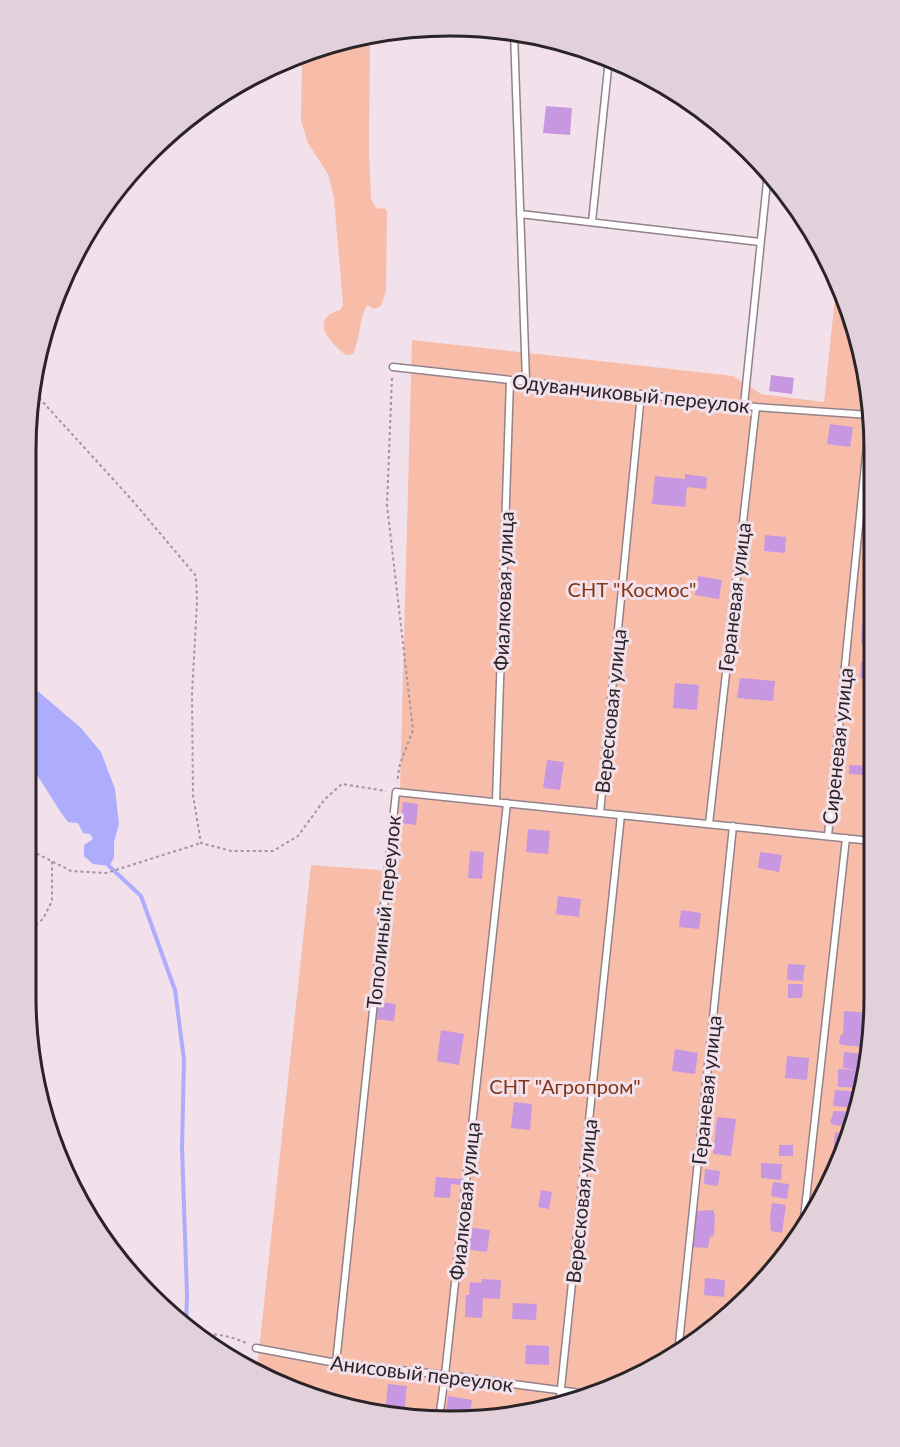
<svg xmlns="http://www.w3.org/2000/svg" width="900" height="1447" viewBox="0 0 900 1447" font-family="Lato,sans-serif">
<rect width="100%" height="100%" fill="#f2e0ea"/>
<path fill="#f8bda8" d="M370 35 369 151 371 199 377 209 384 208 387 211 386 291 381 306 374 309 367 305C358 321 361 338 353 354L346 355C330 343 308 319 340 310L343 305 334 198 328 174 308 143 301 121 302 53 314 48Z
M837 279 860 340 874 422 871 1052 842 1159 787 1256 686 1350 560 1407 423 1421 313 1399 257 1369 311 865 392 871 400 789 412 340 733 376 761 394 824 402Z"/>
<path fill="#adacfd" d="M27 682 81 728 101 752 115 789 119 824 114 842V858L109 866 93 864 84 856V845L93 839 90 834 83 833 78 823 68 822C53 803 43 780 27 763Z"/>
<g fill="none" stroke-linecap="round" stroke-linejoin="round">
<path stroke="#adacfd" stroke-width="4" d="M108 863 109 866 141 896 175 990 184 1060 182 1147 187 1295 186 1328"/>
</g>
<path fill="#c797e1" d="M546 106 572 108 570 135 543 133Z
M771 375 794 378 792 394 769 391Z
M830 424 853 427 850 447 827 444Z
M685 474 707 477 706 489 687 487 685 507 652 504 655 476 685 479Z
M870 502H873V524H868Z
M765 535 786 537 785 553 764 551Z
M698 576 722 580 719 599 695 595Z
M862 623H873V645L861 644Z
M861 662H870L869 679 860 678Z
M740 678 775 681 773 701 737 698Z
M675 683 699 685 697 710 673 708Z
M872 704V735H869L867 733 870 712 868 711V705Z
M547 760 564 762 560 790 543 788Z
M849 765 868 766 867 775 849 774Z
M403 802 418 804 416 825 400 823Z
M528 829 550 831 548 854 526 852Z
M470 851 484 852 482 879 468 878Z
M760 852 782 855 779 872 758 868Z
M558 896 581 899 579 917 556 914Z
M681 910 701 913 699 929 679 927Z
M788 964 805 965 803 981 787 980Z
M788 984H803L802 998H788Z
M375 1001 396 1004 394 1021 373 1019Z
M844 1011 869 1013 864 1047 842 1045 839 1043 840 1036 843 1034Z
M441 1030 464 1034 459 1065 437 1061Z
M675 1049 698 1053 695 1074 672 1071Z
M844 1052 865 1054 863 1080 861 1088 838 1087V1069L856 1070 843 1068Z
M787 1056 809 1058 807 1080 785 1078Z
M835 1090 860 1092 856 1108 833 1106Z
M514 1102 532 1104 530 1130 511 1128Z
M834 1111 855 1112 851 1127 834 1125 830 1122Z
M717 1117 736 1119 731 1156 713 1154Z
M835 1132 849 1134 842 1159 838 1167H832Z
M779 1145H793V1156H779Z
M761 1163 782 1164 781 1180 761 1178Z
M705 1169 720 1171 718 1186 704 1184Z
M826 1173H834L826 1188 821 1186 820 1182 824 1178Z
M436 1177 461 1179V1185L451 1184 450 1198 434 1197Z
M773 1182 789 1184 787 1199 771 1196Z
M541 1190 552 1192 549 1209 538 1207Z
M772 1203 786 1205 782 1233 771 1231 770 1217Z
M713 1210 715 1215 714 1235 710 1237 708 1248 692 1247V1223L695 1221 697 1211Z
M465 1227 490 1230 487 1252 463 1249Z
M705 1278 725 1280 724 1297 704 1295Z
M482 1279 501 1280 500 1299 483 1298 482 1318 465 1317 466 1295H469L470 1282 481 1283Z
M513 1303 537 1304 536 1320 512 1319Z
M526 1345 549 1346V1365L525 1364Z
M388 1384 407 1386 404 1416 385 1413Z
M448 1396 472 1400 470 1416 446 1413Z"/>
<g fill="none" stroke-linecap="round" stroke-linejoin="round">
<g stroke="#92828b" stroke-width="9">
<path id="service" d="M514 32 526 381
M520 214 760 242
M592 222 609 59
M393 367 756 407 870 415
M744 405 768 172
M496 802 510 380
M600 813 641 394
M709 824 756 407
M828 836 871 405
M803 1227 846 838
M256 1348 336 1363 445 1375 588 1394
M678 1353 733 826
M336 1363 396 792 872 841
M559 1407 621 815
M439 1419 445 1375 507 803"/>
</g>
<path stroke="#a3959d" stroke-width="2" stroke-dasharray="3 3" stroke-linecap="butt" d="M392 378 387 505 413 730 400 764 397 782
M31 389 132 500 196 576 197 602 192 694 193 795 201 843 231 851H273L298 836 325 799 342 784 386 791
M28 534 35 530 29 431
M26 848 71 871 106 873 201 843
M26 932 43 919 52 901V861
M196 1336C213 1332 232 1336 248 1344"/>
<use href="#service" stroke="#fff" stroke-width="6"/>
</g>
<g text-anchor="middle" dominant-baseline="central" stroke-width="6" stroke-linejoin="round" paint-order="stroke">
<g font-size="20" fill="#2a2327" stroke="#f2e0ea">
<text transform="translate(631 393) rotate(6)">Одуванчиковый переулок</text>
<text transform="translate(503 591) rotate(-88)">Фиалковая улица</text>
<text transform="translate(734 597) rotate(-83)">Гераневая улица</text>
<text transform="translate(610 711) rotate(-84)">Вересковая улица</text>
<text transform="translate(837 746) rotate(-84)">Сиреневая улица</text>
<text transform="translate(383 912) rotate(-84)">Тополиный переулок</text>
<text transform="translate(706 1090) rotate(-84)">Гераневая улица</text>
<text transform="translate(464 1201) rotate(-84)">Фиалковая улица</text>
<text transform="translate(581 1201) rotate(-84)">Вересковая улица</text>
<text transform="translate(422 1373) rotate(7)">Анисовый переулок</text>
</g>
<g font-size="20" fill="#833514" stroke="#f2e0ea">
<text x="632" y="589">СНТ "Космос"</text>
<text x="565" y="1086">СНТ "Агропром"</text>
</g>
</g>
<path d="M0 0H900V1447H0ZM450 36H450A414 414 0 0 1 864 450V997A414 414 0 0 1 450 1411H450A414 414 0 0 1 36 997V450A414 414 0 0 1 450 36Z" fill="#e2d1da" fill-rule="evenodd"/>
<path fill="none" stroke="#2a2327" stroke-width="3" d="M450 36H450A414 414 0 0 1 864 450V997A414 414 0 0 1 450 1411H450A414 414 0 0 1 36 997V450A414 414 0 0 1 450 36Z"/>
</svg>
